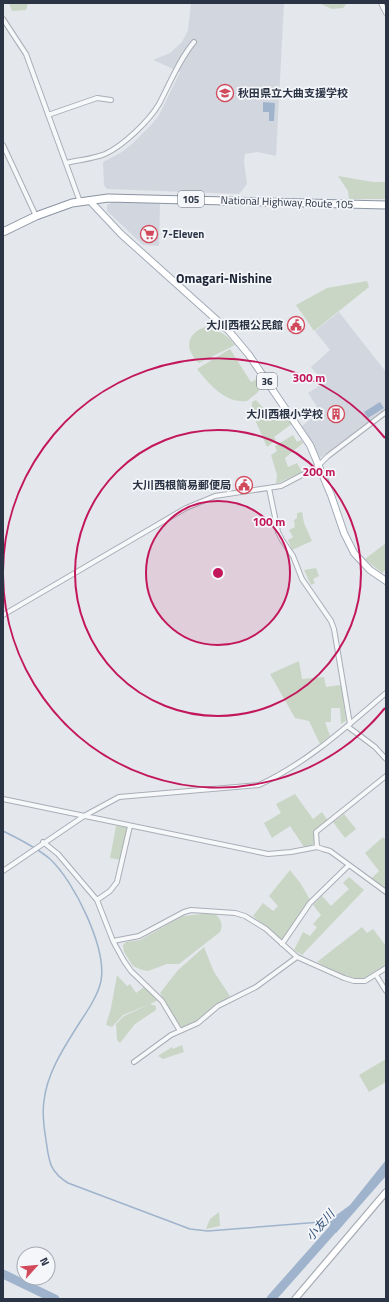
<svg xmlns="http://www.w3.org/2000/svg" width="389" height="1302" viewBox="0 0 389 1302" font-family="'Titillium Web','Noto Sans JP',sans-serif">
<rect width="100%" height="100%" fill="#e4e7ec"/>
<path fill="#d2d6de" d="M191 3H284L276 156 258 152 245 154 244 161 247 184 239 194 107 189 104 185 103 162 122 152 132 144 152 124 159 115 180 72 153 60 170 53 182 42 188 30Z
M116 201 160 204 159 246 143 245 107 211V205Z
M339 312 386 372V409L320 458 302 426 320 411 308 393 324 383 311 367 330 350 315 331Z"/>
<path fill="#c9d6c5" d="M9 3H28L26 10 12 11Z
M319 3H347L343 8 332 9Z
M338 176 373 182H386V199H349L348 191Z
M367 281 369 287 314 331 296 305 327 288Z
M208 326C218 330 229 336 235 345L199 363C183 348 187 332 208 326Z
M230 349 251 382 261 377 265 383 257 393 247 401C226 404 209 384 197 369Z
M256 400 265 410 268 407 275 416 285 411 293 423 274 437 276 440 267 447 252 413V402Z
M293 435 297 442 301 440 303 443 285 458 288 467 297 463 302 472 276 484 277 475 271 455 277 451 275 446Z
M302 512 304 523 312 541 292 550 288 540 293 537 289 530 295 527 294 520 297 518V513Z
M386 543V569L382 573 365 559Z
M316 568 319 576 313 579 315 583 311 585 304 570Z
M299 661 302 679 324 677 326 687 341 685 346 721 341 724 340 708H331V722H325L330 736 320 744 309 721 295 718 270 674Z
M295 794 313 819 322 812 328 821 314 831V844L304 847 290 826 272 838 264 823 281 813 276 804Z
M344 814 356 829 345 838 333 822Z
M116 826 127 827 121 860 110 858Z
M383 837 386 840V890L371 879 379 871 365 853Z
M290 870 301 884 310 900 283 941 253 916 263 903 273 911 278 906 269 896Z
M349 877 364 890 302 955 294 950 303 932 310 936 317 927 313 924 321 915 313 905 322 896 331 906 349 889 343 883Z
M211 913C220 915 224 924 220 932L179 964H167L148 971 142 970 133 966 124 952 123 945 126 942 140 940 183 916Z
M362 927 367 933 373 929 386 946V964C380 969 372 976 365 978 353 982 328 968 317 962Z
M204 947 214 972 230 996 198 1020 181 1028 160 993 178 970Z
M117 975 127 986 130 984 136 993 144 987 158 1000 150 1004 156 1006V1010L135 1024 120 1043 117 1040 116 1024 124 1016 150 1004 123 1015 112 1027 106 1025 111 1008Z
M182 1045 184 1052 163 1059 158 1056 172 1047 173 1049Z
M386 1059V1082L369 1092 359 1075Z
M219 1212 220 1226 206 1229 210 1219Z"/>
<path fill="#9fb4cc" d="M263 102 275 103 274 121H269V112H263Z
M380 402 384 408 368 418 364 412Z
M386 1160V1176L336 1233 327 1222 350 1205Z"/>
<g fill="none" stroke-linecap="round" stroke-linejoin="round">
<path stroke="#9fb4cc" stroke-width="1.5" d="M3 831C19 839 36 847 50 859 74 881 107 948 101 981 98 995 88 1010 80 1022 65 1046 47 1072 44 1101 42 1113 44 1128 46 1140 49 1161 49 1171 68 1183L190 1229 208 1231 321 1222 330 1224"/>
<path stroke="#9fb4cc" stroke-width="9" d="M3 1274 55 1299
M271 1299 341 1220"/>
<g stroke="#a9aeb7" stroke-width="6">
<path id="street" d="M381 3 386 13
M3 19 26 54 80 202
M48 115 97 98 111 100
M3 145 36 216
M66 163C78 160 93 159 105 154 123 146 149 121 159 104 170 83 179 60 194 42
M269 488 278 532 282 540 293 556 302 579 331 621 334 629 350 724
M3 615 186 508 215 496 281 486 304 474 319 465 328 456 386 412
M347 726 375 747 386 759
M3 799 268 854 291 852 317 847 323 849 330 851 386 892
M43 842 58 854 97 900 113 941 124 961 131 971 162 1001 180 1031
M317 847 316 832 386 776
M3 871 84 816 119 797 259 785C307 763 346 727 386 693
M97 900 110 891 117 882 130 826
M113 941 139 936 184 912 191 910 235 913 245 916 266 929 297 957 344 978 354 981H365L386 968
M282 944 310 903 349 865
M376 975 386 991
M134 1062 171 1035 198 1023 218 1006 256 987 297 957"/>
</g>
<g stroke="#a9aeb7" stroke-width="8">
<path id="secondary" d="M295 1299 386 1192"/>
</g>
<g stroke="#a3abb8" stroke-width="8">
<path id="primary" d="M90 201 121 234 229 331 249 355 310 445 331 495 344 533 354 553 370 570 386 581"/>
</g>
<g stroke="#8b94a3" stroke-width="9">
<path id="highway" d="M3 232 36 216 72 203 108 198 386 205"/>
</g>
<use href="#street" stroke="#f7f8fa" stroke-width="4"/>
<use href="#secondary" stroke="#fff" stroke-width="5.5"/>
<use href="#primary" stroke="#fff" stroke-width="6"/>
<use href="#highway" stroke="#fff" stroke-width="7"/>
</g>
<circle cx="218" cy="573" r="72" fill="#c2185b" fill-opacity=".12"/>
<g fill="none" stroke="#c2185b" stroke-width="2">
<circle cx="218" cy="573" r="72"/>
<circle cx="218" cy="573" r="143"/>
<path d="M385 708A215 215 0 0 1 3 575M3 571A215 215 0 0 1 385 438"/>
</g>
<defs>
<g id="school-ring" transform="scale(0.9)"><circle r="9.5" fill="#f4f6f9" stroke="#d1495b" stroke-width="1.5"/><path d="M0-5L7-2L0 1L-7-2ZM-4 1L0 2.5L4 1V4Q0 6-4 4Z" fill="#d1495b"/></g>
<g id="supermarket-ring" transform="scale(0.9)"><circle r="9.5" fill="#f4f6f9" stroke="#d1495b" stroke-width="1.5"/><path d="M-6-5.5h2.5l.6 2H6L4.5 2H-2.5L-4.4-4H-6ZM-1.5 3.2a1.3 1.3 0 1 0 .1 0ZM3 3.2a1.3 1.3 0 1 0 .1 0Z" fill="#d1495b"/></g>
<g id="civic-ring" transform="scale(0.9)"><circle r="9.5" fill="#f4f6f9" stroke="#d1495b" stroke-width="1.5"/><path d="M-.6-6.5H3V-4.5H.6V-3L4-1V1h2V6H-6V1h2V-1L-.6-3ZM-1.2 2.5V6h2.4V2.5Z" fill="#d1495b"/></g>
<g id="building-ring" transform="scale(0.9)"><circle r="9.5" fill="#f4f6f9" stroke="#d1495b" stroke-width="1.5"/><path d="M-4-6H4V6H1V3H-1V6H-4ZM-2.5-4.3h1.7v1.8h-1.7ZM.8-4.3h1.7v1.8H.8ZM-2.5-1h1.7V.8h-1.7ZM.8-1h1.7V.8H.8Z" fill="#d1495b"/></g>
</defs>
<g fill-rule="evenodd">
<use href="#school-ring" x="225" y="93"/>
<use href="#supermarket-ring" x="149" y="234"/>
<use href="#civic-ring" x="296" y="325"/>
<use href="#building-ring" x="336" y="414"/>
<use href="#civic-ring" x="244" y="485"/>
</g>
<g text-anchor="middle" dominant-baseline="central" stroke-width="3.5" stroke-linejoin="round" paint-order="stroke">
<g fill="#f4f6f9" stroke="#676e7b" stroke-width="1">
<rect x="178" y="191" width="26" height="16" rx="3"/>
<rect x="257" y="373" width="20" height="16" rx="3"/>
</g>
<g font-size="10" font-weight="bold" fill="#2b3445">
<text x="191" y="199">105</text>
<text x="267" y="381">36</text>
</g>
<g font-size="11" font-weight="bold" fill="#2b3445" stroke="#f4f6f9" text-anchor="end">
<text x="238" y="93" text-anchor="start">秋田県立大曲支援学校</text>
<text x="162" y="234" text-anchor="start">7-Eleven</text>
<text x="283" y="325">大川西根公民館</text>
<text x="323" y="414">大川西根小学校</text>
<text x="231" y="485">大川西根簡易郵便局</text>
</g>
<g font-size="11" fill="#2b3445" stroke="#f4f6f9">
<text transform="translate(287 202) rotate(2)">National Highway Route 105</text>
</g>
<g font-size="12" font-style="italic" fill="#34527a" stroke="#f4f6f9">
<text transform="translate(320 1225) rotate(-49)">小友川</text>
</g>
<g font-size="13" font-weight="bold" fill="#1d2536" stroke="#f4f6f9">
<text x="224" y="278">Omagari-Nishine</text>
</g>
</g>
<circle cx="218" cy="573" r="6" fill="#c2185b" stroke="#f4f6f9" stroke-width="2"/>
<g font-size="12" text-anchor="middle" font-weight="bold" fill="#c2185b" stroke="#f4f6f9" stroke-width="3.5" stroke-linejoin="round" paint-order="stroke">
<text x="309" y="382">300 m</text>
<text x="319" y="476">200 m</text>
<text x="269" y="526">100 m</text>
</g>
<rect width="389" height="1302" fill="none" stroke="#2b3445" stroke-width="8"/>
<g transform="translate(36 1266) rotate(63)"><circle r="19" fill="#f4f6f9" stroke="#a4a8b1"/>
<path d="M0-3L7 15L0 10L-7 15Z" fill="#d1495b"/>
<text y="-6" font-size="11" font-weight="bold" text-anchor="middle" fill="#2b3445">N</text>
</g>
</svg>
